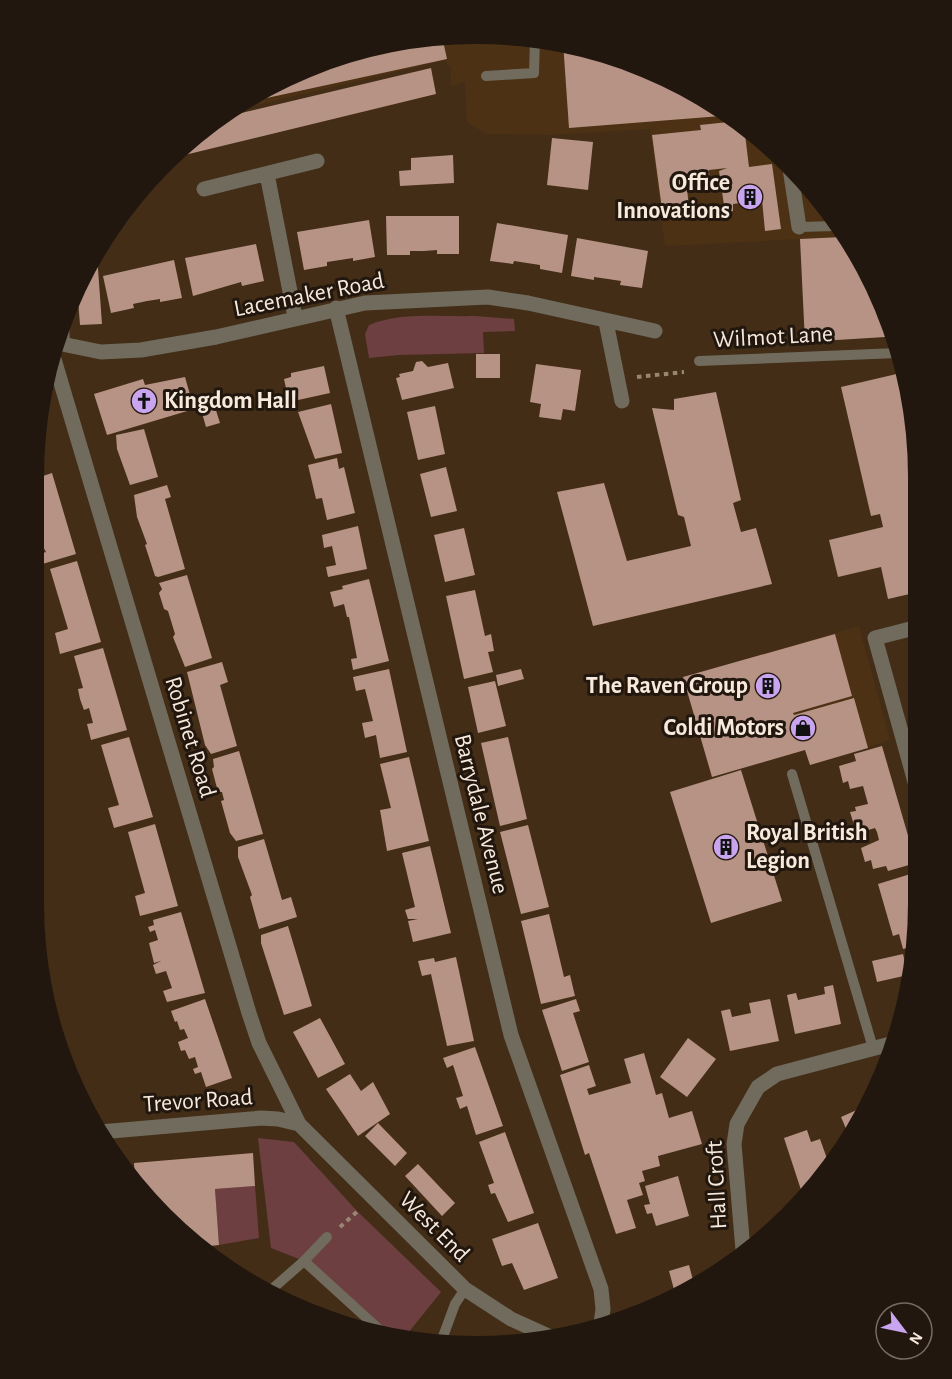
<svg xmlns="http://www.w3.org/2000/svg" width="952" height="1379" viewBox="0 0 952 1379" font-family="'Alegreya Sans',sans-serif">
<rect width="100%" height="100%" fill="#432d16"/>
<path fill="#4c3114" d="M476 33 563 42 646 67 722 108 789 163 842 237 665 246 650 129 551 135 486 134 467 122 465 82 451 86V65H447L446 60 224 113 307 67 390 41Z
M859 626 890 740 810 765 805 750 712 777 683 677Z"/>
<path fill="#6d3f41" d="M475 316 514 319 515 331 483 332 484 353 399 355 369 358 365 334 369 325C400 312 441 317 475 316Z
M258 1138 294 1142 357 1211 441 1292 404 1338 382 1332 304 1261 271 1248Z
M255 1186 259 1238 219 1245 215 1189Z"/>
<path fill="#b79385" d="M442 36 447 59 234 105 307 67 390 41Z
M563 42 646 67 721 107V116L569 128Z
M431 68 436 94 168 159 216 119Z
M738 121 744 126 749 167 772 164 781 229 765 231 762 200 733 204V211L725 212 719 171 727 168 709 170 710 187 687 189 689 207 662 209 652 135 701 130 700 125Z
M552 138 593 142 588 190 547 185Z
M453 155 454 183 400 186 399 171 411 170V158Z
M386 216H459V254H437V250L424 251H410V255H387Z
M369 220 375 257 353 261V258L327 262V266L304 270 297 232Z
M497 223 568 235 562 273 540 269V265L514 261 513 264 490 261Z
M842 237 873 280 884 311 885 337 805 342 800 239Z
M577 238 648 251 642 288 620 285 621 281 608 279 594 277V280L571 276Z
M256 244 264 281 242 286 241 282 193 296 185 258Z
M97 255 102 324 80 325 77 286Z
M174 260 182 298 160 302V299L147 301 133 304 134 308 111 313 103 276Z
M476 354H500V378H476Z
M422 361 428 367 448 363 454 388 402 400 396 378 400 377 399 374 413 371 416 362Z
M536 364 581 370 575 411 563 409 561 420 539 417 541 404 530 402Z
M324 366 330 393 289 402 284 379 291 377V373Z
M905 372 911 390 914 593 888 599 881 567 838 577 829 540 883 527 880 514 871 516 841 387Z
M185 377 194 409 107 435 94 394 143 379 145 385Z
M716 392 741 500 733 503 741 532 756 528 772 584 593 626 557 492 604 483 627 561 691 546 684 517 678 515 652 408 674 410V399Z
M213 401 220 423 206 427 200 406Z
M331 404 342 453 315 459 298 412Z
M435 406 445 454 418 460 407 412Z
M144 429 158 477 130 485 117 449 116 435Z
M337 458 339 469 344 467 355 513 327 520 322 498 316 499 308 465Z
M446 467 457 511 431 517 420 474Z
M52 473 76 554 39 565V554L46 552 41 543 39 544 40 477Z
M167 485 171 497 165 499 185 569 158 577 155 576 145 545 147 544 137 517 134 495Z
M358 526 367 569 328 577 326 567 336 565 332 546 324 548 322 535Z
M464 528 475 575 445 582 434 535Z
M77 561 101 642 60 654 55 633 68 629 50 569Z
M187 575 212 658 185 667 173 637 175 634 168 611 164 609 159 593 162 589 159 583Z
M369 579 389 661 353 670 351 659 357 658 349 617H347L344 604 334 607 330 592 343 589 342 586Z
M475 590 485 636 491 634 494 651 488 652 493 672 464 679 446 596Z
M835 634 852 696 793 713 794 715 854 698 868 748 810 765 805 750 712 777 683 677Z
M103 648 127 730 91 740 87 724 93 723 89 708 84 710 80 699 78 689 83 688 74 656Z
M222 662 228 682 220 685 237 746 211 754 205 745 187 672Z
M389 669 407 752 380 758 376 735 365 738 362 723 373 721 365 689 356 691 353 677Z
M521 669 524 679 498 686 496 675Z
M495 681 506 726 478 733 468 687Z
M129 737 153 817 114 828 108 808 119 805 101 745Z
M508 737 527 819 500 826 481 743Z
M882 746 916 863 888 871 886 866 873 869 871 860 865 862 861 848 879 840 877 832 875 828 862 832 859 823 854 825 850 812 856 811 855 807 868 804 863 786 850 789 848 781 843 783 839 766 856 761 854 754Z
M239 751 263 834 236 841 230 833 221 801 224 800 222 792H218L212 769 214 767 213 759Z
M409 757 429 841 387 851 380 810 391 808 380 764Z
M741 770 782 901 711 923 670 792Z
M155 824 178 906 140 916 135 896 145 893 128 832Z
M528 825 549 907 521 914 500 832Z
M264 839 282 900 291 897 297 917 259 929 250 897 252 895 238 857V847Z
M430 846 451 933 413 942 408 921 418 919H408L405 910 415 907 402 853Z
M917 872 919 903 915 946 903 949 899 934 893 936 878 884Z
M181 912 205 993 167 1002 163 991 172 988 166 971 156 974 153 965 161 961 154 963 149 943 158 940 155 930 150 932 148 927 154 925 153 920Z
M549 914 564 977 570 975 575 996 541 1004 521 921Z
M288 926 312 1006 284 1015 261 943V935Z
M903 954 908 975 877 982 872 961Z
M456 957 474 1041 447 1046 431 974 422 976 418 961 434 958 435 962Z
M833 985 841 1024 795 1034 787 995 796 993 798 1000 825 994 824 987Z
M205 999 232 1078 206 1087 201 1072 195 1074 193 1069 198 1067 195 1057 189 1059 185 1050 181 1051 178 1042 188 1038 184 1029 180 1030 177 1021 175 1022 171 1011Z
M576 999 580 1011 573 1013 589 1062 562 1071 542 1010Z
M770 999 779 1041 730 1051 721 1011 730 1009 732 1017 751 1013 749 1003Z
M320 1018 345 1064 318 1078 293 1032Z
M688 1038 716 1059 687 1097 660 1077Z
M475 1047 503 1126 476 1135 467 1106 460 1109 456 1098 463 1096 453 1065 447 1068 443 1058Z
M644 1053 656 1095 662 1093 669 1118 692 1111 702 1144 658 1156 660 1166 642 1171 645 1181 639 1183 643 1195 627 1200 636 1228 616 1234 589 1153 585 1155 560 1075 589 1065 596 1086 587 1089 589 1095 631 1083 624 1059Z
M350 1074 361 1091 373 1082 390 1114 358 1136 326 1089Z
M868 1105 850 1138 841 1117Z
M378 1123 407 1153 395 1166 365 1136Z
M807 1130 811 1142 820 1139 830 1167 822 1170 823 1175 811 1190 802 1193 784 1138Z
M505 1132 534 1213 508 1222 495 1193 491 1194 488 1185 494 1183 479 1142Z
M253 1153 255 1186 215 1189 219 1245 201 1247 184 1236 135 1180 134 1163Z
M418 1164 455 1203 442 1216 405 1176Z
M678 1176 689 1216 656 1226 652 1213 647 1214 644 1205 650 1204 645 1186Z
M538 1223 558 1278 524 1290 512 1263 502 1266 492 1239Z
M689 1265 693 1280 704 1277 676 1297 669 1271Z
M296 1306H316L327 1316 331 1313 340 1321 306 1312Z"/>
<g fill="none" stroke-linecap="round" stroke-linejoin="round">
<path stroke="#988673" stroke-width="4" stroke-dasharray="4.5 4.5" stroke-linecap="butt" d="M637 377 684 372
M340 1227 359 1210"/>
<path stroke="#706b5d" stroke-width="10" d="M486 76 534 73 535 39
M799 227 835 226
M64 324 65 345
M699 361 898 353
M792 774 873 1048
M304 1261 327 1237
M271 1290 304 1261 382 1332
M441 1342 455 1304 465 1289"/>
<path stroke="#706b5d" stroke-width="15" d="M789 162 799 227
M267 174 295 317
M204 189 317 161
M336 308 511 1035 601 1289 603 1309 601 1324
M606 322 622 401
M57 343 101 352 141 350 216 337 365 303 488 297 528 303 655 331
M53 356 249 1013 259 1043 299 1124 465 1289 511 1319 553 1338
M914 628 875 638 917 789
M100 1132 261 1118 278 1119 299 1124
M743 1250 734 1144 737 1124 758 1087 777 1074 894 1043"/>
</g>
<defs>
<g id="building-disc" transform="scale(1.35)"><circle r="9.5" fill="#c8a5ee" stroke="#21170e"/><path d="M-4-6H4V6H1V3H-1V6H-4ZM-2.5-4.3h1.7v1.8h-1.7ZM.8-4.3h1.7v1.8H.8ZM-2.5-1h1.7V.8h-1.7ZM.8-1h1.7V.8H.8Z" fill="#111"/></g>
<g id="church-disc" transform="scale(1.35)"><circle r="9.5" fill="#c8a5ee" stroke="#21170e"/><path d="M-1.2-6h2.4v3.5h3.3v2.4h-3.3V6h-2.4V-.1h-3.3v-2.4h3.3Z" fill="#111"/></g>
<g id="shop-disc" transform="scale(1.35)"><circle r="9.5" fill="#c8a5ee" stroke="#21170e"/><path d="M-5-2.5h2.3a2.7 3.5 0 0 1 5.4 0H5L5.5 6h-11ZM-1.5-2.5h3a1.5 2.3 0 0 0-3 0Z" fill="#111"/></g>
</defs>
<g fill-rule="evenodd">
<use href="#building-disc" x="750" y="197"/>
<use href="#church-disc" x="144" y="401"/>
<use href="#building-disc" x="768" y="686"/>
<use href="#shop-disc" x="803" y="728"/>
<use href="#building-disc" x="726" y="847"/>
</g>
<g text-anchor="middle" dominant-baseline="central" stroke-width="6" stroke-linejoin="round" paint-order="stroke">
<g font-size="24" font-weight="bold" fill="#f7e9db" stroke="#21170e" text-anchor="end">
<text x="730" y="183">Office<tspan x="730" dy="28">Innovations</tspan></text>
<text x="164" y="401" text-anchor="start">Kingdom Hall</text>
<text x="748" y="686">The Raven Group</text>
<text x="784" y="728">Coldi Motors</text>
<text x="746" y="833" text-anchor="start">Royal British<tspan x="746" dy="28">Legion</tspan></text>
</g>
<g font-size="24" fill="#f7e9db" stroke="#21170e">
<text transform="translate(309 295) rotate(-11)">Lacemaker Road</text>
<text transform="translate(773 337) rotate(-3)">Wilmot Lane</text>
<text transform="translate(190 737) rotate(73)">Robinet Road</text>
<text transform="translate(481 814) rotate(76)">Barrydale Avenue</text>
<text transform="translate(198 1101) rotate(-4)">Trevor Road</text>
<text transform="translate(717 1185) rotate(-93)">Hall Croft</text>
<text transform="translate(434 1227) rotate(45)">West End</text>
</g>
</g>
<path d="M0 0H952V1379H0ZM476 44H476A432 432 0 0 1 908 476V904A432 432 0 0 1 476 1336H476A432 432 0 0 1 44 904V476A432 432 0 0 1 476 44Z" fill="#21170e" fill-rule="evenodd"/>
<g transform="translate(904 1331) rotate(122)"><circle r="28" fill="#21170e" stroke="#776b60" stroke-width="1.5"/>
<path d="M0-4.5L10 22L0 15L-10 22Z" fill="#c8a5ee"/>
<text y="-9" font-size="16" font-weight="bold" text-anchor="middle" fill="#f7e9db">N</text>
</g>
</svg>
